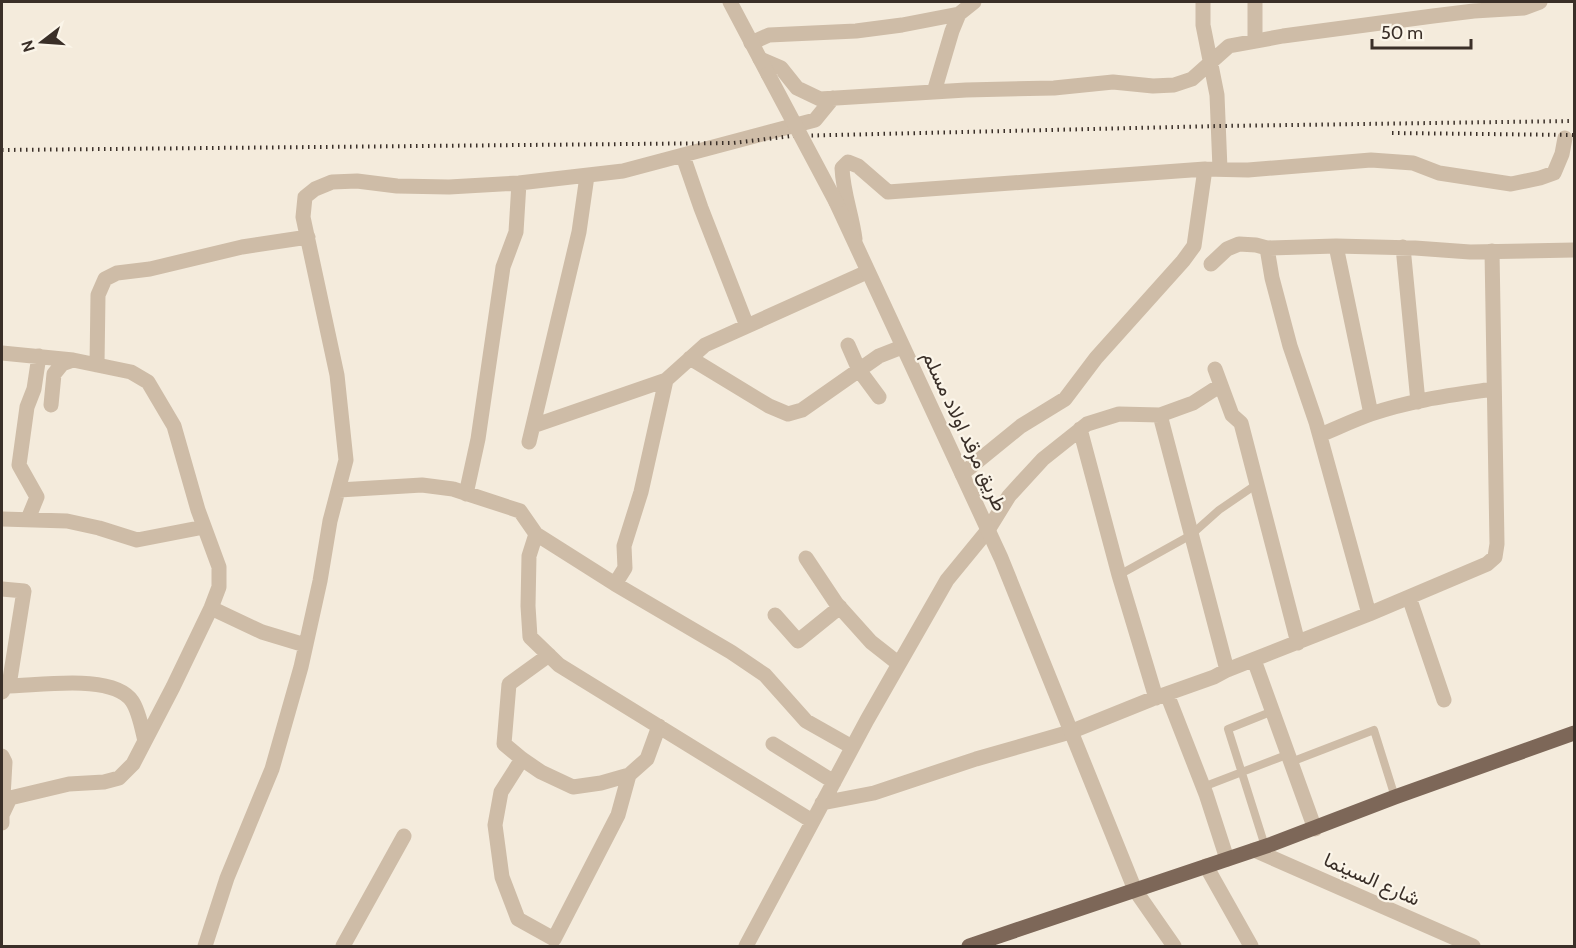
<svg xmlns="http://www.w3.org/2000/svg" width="1576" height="948" viewBox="0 0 1576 948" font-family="Cabin,Vazirmatn,sans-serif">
<rect width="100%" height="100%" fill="#f4ebdc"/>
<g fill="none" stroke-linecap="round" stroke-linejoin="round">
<path stroke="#cebca7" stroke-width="8" d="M1119 575 1191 535 1219 510 1257 484
M1291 762 1374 730 1395 797
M1203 787 1289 754
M1265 846 1228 729 1273 711"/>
<path stroke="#cebca7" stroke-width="15" d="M1203 2V25L1217 95 1220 169
M1255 41V2
M751 43 769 35 856 31 902 25 959 14
M760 59 781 68 797 88 820 99 966 90 1054 88 1113 82 1153 86 1174 85 1192 79 1229 46 1283 36 1433 16 1474 11 1524 8 1540 2
M934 92 952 31 959 14 974 2
M683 156 701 208 747 326
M855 239C852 215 843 193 842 168L848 162 858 166 888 192 1205 169 1248 170 1371 160 1413 163 1439 173 1511 184 1540 178 1554 173 1562 154 1565 138
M1336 246 1371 414
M1403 247 1418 402
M1267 248 1272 278 1290 346 1316 422 1369 614
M1211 264 1227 249 1239 244 1256 245 1267 248 1336 246 1415 248 1470 252 1574 250
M848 345 859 370 879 397
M2 353 73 360
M690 358 769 406 788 414 802 410 879 356 902 347
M97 365 98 295 105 279 117 273 150 269 242 247 308 237
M1215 369 1232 415 1241 423 1298 643
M1160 415 1227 670
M533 426 666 380 705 345 867 272
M1080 429 1119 575 1156 698
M1320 435C1337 428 1354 420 1371 414 1411 400 1453 395 1494 389
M529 442 579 232 587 176
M962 474 1021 426 1065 399 1096 358 1183 261 1194 246 1205 169
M339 490 422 485 453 489 520 511 536 534 529 556 528 606 530 637 559 665 812 821
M466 494 478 439 503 267 516 232 519 183
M2 519 67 521 99 528 137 540 204 527
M28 519 37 497 19 465 27 407 34 389 39 356
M536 534 615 584 731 652 765 675 806 721 852 747
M806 558 836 603 871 642 899 664
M615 584 625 568 624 546 641 492 666 380
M2 589 24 591 10 679 2 692
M1409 597 1444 700
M211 608 262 632 305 645
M775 615 798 641 840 607
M549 655 509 684 504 744 522 759 541 772 573 787 601 783 629 775 647 759 659 726
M1254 660 1315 829
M2 686C33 687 112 672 132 701 139 711 142 729 145 741
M1167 694 1206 794 1227 859
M773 744 834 782
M2 756 5 762 3 797
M522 759 501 792 495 825 502 877 518 919 554 939 618 815 629 775
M822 803 874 793 976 759 1070 732 1152 699 1214 677 1227 670 1369 614 1487 564 1495 557 1497 544 1492 251
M2 823V815L10 798 69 784 104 782 119 778 133 764 173 687 211 608 219 587V567L198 510 174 426 148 382 131 372 73 360 62 364 54 374 51 405
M1206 866 1251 946
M1135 890 1174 946
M205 946 227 878 272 769 301 667 320 581 330 521 346 460 337 375 303 217 305 197 315 189 332 182 357 181 397 186 449 187 519 183 623 171 815 120 833 98
M343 946 404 836
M746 946 867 720 947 580 988 530 1009 496 1043 459 1087 424 1119 414 1160 415 1193 403 1221 385"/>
<path stroke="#cebca7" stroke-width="15" d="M730 2 768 74
M836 202 1001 558 1135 890
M1254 850 1473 946"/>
<path stroke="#7d6758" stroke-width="15" d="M969 946 1272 844 1395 797 1574 733"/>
<path stroke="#3a2f28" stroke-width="4" stroke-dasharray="1.5 4.5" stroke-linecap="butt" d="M1392 133 1574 135
M2 150 733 143 792 136 1220 126 1574 121"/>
<path stroke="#cebca7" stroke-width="15" d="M768 74 836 202"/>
</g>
<g text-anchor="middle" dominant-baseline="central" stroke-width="4.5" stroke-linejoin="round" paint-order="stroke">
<g font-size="20" fill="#3a2f28" stroke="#fbf5e9">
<text transform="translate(965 431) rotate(65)">طريق مرقد اولاد مسلم</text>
<text transform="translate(1372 879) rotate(24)">شارع السينما</text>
</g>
</g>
<rect width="1576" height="948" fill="none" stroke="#3a2f28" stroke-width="6"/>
<g transform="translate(42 42) rotate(253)" stroke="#fbf5e9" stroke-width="4.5" paint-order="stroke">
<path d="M0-4.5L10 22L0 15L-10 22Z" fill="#3a2f28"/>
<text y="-9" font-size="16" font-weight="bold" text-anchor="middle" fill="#3a2f28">N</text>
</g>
<path d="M1372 39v9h99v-9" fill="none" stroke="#3a2f28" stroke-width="3"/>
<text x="1381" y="39" font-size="18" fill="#3a2f28" stroke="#fbf5e9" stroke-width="4.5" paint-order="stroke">50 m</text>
</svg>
